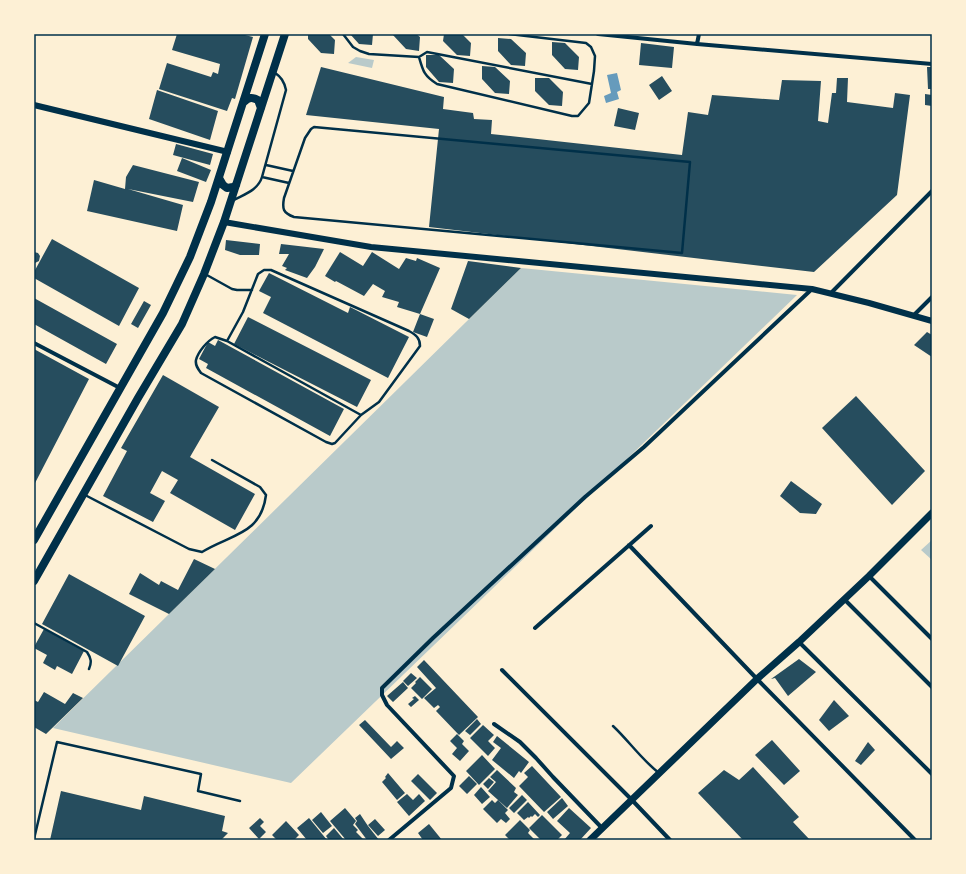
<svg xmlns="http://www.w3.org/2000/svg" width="966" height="874" viewBox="0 0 966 874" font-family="Arial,sans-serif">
<rect width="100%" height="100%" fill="#fdf0d5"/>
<path fill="#b9caca" d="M356 57 374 60 372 68 348 63Z
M521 268 797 295 291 783 53 728Z
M932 540V560L921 550Z"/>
<path fill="#669bbc" d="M617 73 621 90 617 92 619 99 606 103 604 96 611 93 607 75Z"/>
<path fill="#264d5e" d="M177 34H241L253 37 235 99 232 98 227 111 159 89 167 63 211 77 213 72 218 74 220 64 172 50Z
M308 34H329L335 40 334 54 321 53 308 39Z
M350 34H373L372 45 359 44Z
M392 34H416L420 37 419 51 406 49Z
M444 34H462L471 43 470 56 457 55 443 41Z
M498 38 511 39 526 53 525 66 511 65 498 51Z
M552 42 565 43 579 57 578 70 565 69 552 55Z
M641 43 674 47 672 68 639 65Z
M426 55H439L454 69 453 83 439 82 426 67Z
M482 66 495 67 510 81 509 94 495 93 482 79Z
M321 67 444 97 443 109 473 113 474 119 492 120 491 134 682 155 688 112 708 115 712 95 779 100 782 80 821 81 818 121 828 123 832 93H836L837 78H848L847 102 893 108 895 93 910 95 897 195 814 272 429 227 439 129 306 115Z
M927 67H932V89H928Z
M662 76 672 91 659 100 649 85Z
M535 78H549L563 92 562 106 549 105 535 91Z
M157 90 218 111 210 140 149 119Z
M925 94 932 95V106L925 105Z
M618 108 639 113 635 130 614 126Z
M176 144 213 154 210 165 173 155Z
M182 158 211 170 206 182 177 171Z
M133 165 199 182 193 202 128 189 183 205 177 231 87 211 94 180 125 189 126 177Z
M52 239 139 288 119 326 34 278V272Z
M226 240 260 244 259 255H240L225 250Z
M281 244 307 247 324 249 315 267 307 278 285 270 287 268 282 266 289 254H279Z
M34 252 38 253 40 256 39 261 35 263H34Z
M340 252 363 266 372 252 399 269 406 258 416 261 417 258 440 268 420 314 397 307 399 302 382 297 385 291 373 284 364 296 336 281 335 282 325 276Z
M468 261 521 268 469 319 451 309Z
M269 273 348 313 350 307 409 337 388 378 263 313 271 297 259 291Z
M34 298 117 344 106 364 34 324Z
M144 301 151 305 138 328 131 324Z
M420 314 434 319 427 337 413 332Z
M248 317 371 380 357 407 234 344Z
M927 332 932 335V357L914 345Z
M218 340 344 409 330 436 206 368 208 364 199 359 208 342 215 346Z
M34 349 89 379 34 485Z
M163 375 219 407 190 457 255 494 235 530 170 493 178 480 162 471 150 493 165 501 153 522 103 496 127 451 121 448Z
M856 396 925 471 892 505 822 428Z
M791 481 822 504 816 514 800 513 780 496Z
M194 559 215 569 169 614 129 594 140 573 159 585 161 581 178 590Z
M69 574 145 616 118 666 42 624Z
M44 629 84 651 72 674 57 666 55 670 43 663 47 655 34 648V647Z
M799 659 816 672 788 696 775 678 771 679Z
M424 660 478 717 459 735 436 711 440 707 438 705 434 708 424 698 436 688 417 667Z
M411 673 417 678 408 686 403 681Z
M420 677 432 689 422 699 411 688 416 683 415 682Z
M403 682 408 688 393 702 387 696Z
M44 692 65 704 73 693 83 698 46 734 34 727V700L38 702Z
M415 696 419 700 411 707 408 704 414 699 412 698Z
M834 700 849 716 829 731 819 720Z
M477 719 481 724 470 735 465 731Z
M365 720 391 747 397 741 404 748 391 759 359 725Z
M483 725 494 735 488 741 495 748 488 756 470 738Z
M457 734 464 741 462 744 469 751 460 761 452 754 457 748 450 741Z
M497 736 529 762 521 773 519 771 514 778 492 760 501 748 493 742Z
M772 740 800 771 784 785 755 755Z
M868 742 875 750 861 765 855 761Z
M482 755 495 769 479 785 466 771Z
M532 766 561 797 544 812 519 786 528 777 524 773Z
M753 767 799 817 793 822 810 840H743L698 793 724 770 739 780Z
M497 770 516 788 514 792 518 795 507 808 488 791 496 782 490 777Z
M388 773 405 793 397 800 382 782 386 778 385 777Z
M418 774 437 793 430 800 411 781Z
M469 776 477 784 467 794 459 786Z
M489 778 494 782 488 789 483 784Z
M481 787 490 797 482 804 474 795Z
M61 791 141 810 144 796 225 816 222 831 228 833 221 840H50Z
M407 794 413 800 419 794 425 801 409 816 397 802Z
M522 795 527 800 514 813 509 808Z
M562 798 568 806 553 819 547 812Z
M492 800 495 803 498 800 508 810 505 813 510 819 506 823 501 819 497 823 483 809Z
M528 802 540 815 538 817 535 814 532 817 531 816 529 818 528 817 524 820 517 813Z
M345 808 356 821 353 825 358 830 356 832 364 840H346L330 821Z
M569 808 591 828 580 840H564L570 833 557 821Z
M321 812 332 826 323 833 312 820Z
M360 814 368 826 379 840H367L355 824 357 821 355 818Z
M542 815 562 835 557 840H541L529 828Z
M260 818 264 822 260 826 266 832 259 839 249 828Z
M309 818 327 840H307L297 828Z
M375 819 385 830 378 836 368 825Z
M520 820 530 830 528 833 535 840H510L505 835Z
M286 821 299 835 294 840H277L272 835Z
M429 824 442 840H423L418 833Z
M334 828 344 840H329L326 836Z"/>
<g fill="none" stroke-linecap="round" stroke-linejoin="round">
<path stroke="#003049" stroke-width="2.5" d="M343 34 353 47 360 51 369 54 419 57 427 52 592 84
M419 57C423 71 424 76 437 84L572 116H578L589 103 594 71 595 56 591 47 586 43 509 34
M314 127 690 162 682 253 294 217C283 213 282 209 284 198L305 138 311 129Z
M266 165 293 171
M262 177 289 183
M234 200C245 194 258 190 262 177L286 90C284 81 281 77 274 72
M264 270H271L409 331C416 335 420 338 420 346L379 402 361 415 335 443 332 444 326 442 201 373C198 369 195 365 196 360 198 352 207 341 215 337L227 341 243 312 258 274Z
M205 274 232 289 237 290H252
M227 341 361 415
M85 495 189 549 202 552C231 534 261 535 266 495L260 487 212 460
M34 623 87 652C91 658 92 662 89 669
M613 726C629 741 641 759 659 773
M34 839 57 742 201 774 198 791 240 801"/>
<path stroke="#003049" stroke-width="4" d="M598 34 697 44 932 64
M697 44 699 34
M830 294 932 191
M913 316 932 297
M34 343 120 388
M629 545 757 679 915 840
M869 576 932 639
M844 599 932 687
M535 628 651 526
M799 642 932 774
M502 670 631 799 670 840
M494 724 520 742 536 758 553 777 602 828
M389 840 451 788 454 776 387 705 382 695V688L433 638 585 497 644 447 812 289"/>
<path stroke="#003049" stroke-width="6" d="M34 105 228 152
M224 222 371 247 812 289 869 303 932 321"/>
<path stroke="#003049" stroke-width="7" d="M590 840 757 679 799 642 869 576 932 513"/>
<path stroke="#003049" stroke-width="8" d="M244 102C249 97 252 97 258 100L261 108
M219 178 223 185 227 188 233 187 236 185
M34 540 163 313 190 257 211 202 265 34
M34 581 138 398 182 324 204 274 224 222 285 34"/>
</g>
<rect width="966" height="874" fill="none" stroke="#fdf0d5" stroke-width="70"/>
<rect x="35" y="35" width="896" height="804" fill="none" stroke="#003049" stroke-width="1.5"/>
</svg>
